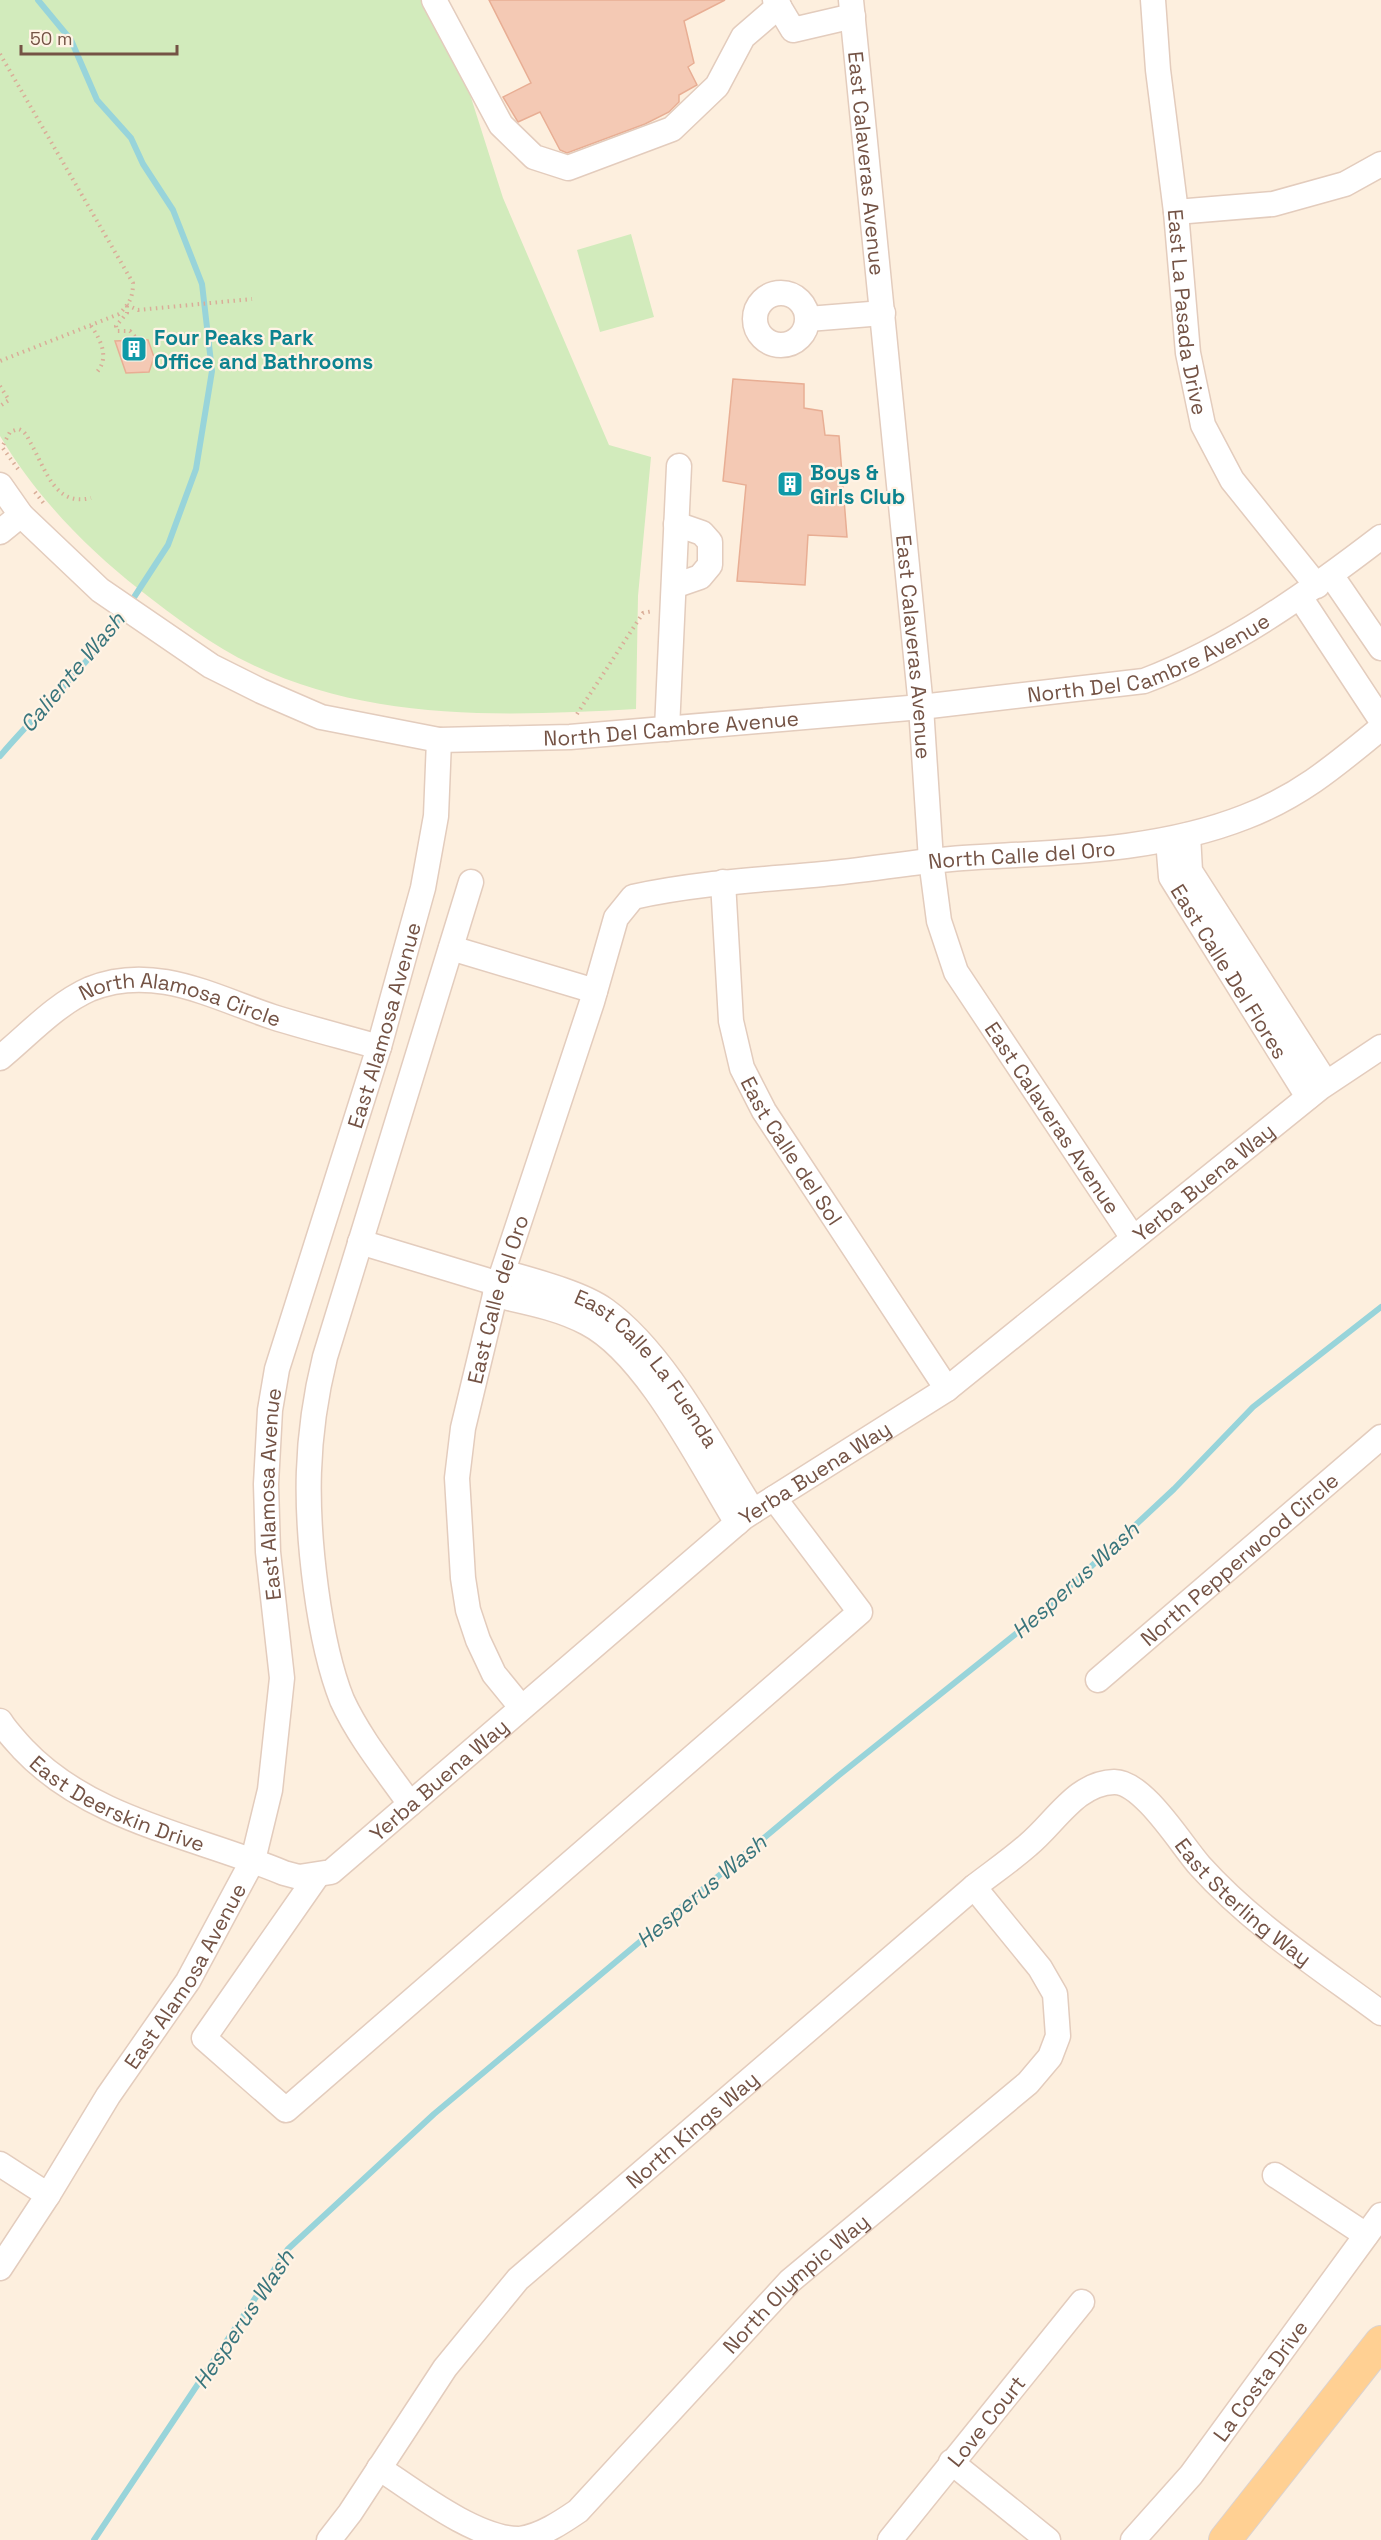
<svg xmlns="http://www.w3.org/2000/svg" width="1381" height="2540" viewBox="0 0 1381 2540" font-family="'Space Grotesk',sans-serif">
<rect width="100%" height="100%" fill="#fdefde"/>
<path fill="#d2ebbc" d="M0 0H426L467 85 503 198 609 445 651 457 638 596 636 709C507 716 373 722 253 665 212 646 175 617 140 590 85 547 36 496 0 436Z
M631 234 654 317 600 332 577 250Z"/>
<g fill="none" stroke-linecap="round" stroke-linejoin="round">
<path stroke="#98d4da" stroke-width="6" d="M38 0 71 40 97 100 131 138 143 164 173 210 202 284 212 371 196 469 168 545 129 605
M0 756C41 708 88 666 123 613
M94 2540 288 2249 434 2114 838 1776 1037 1617 1174 1489 1253 1407 1381 1307"/>
</g>
<path fill="#f4c9b4" stroke="#e8ae94" stroke-width="1.5" d="M489 0H725L684 21 694 63 688 67 697 85 679 95V102L669 112 645 124 567 153 560 150 540 112 518 122 503 97 531 83Z
M138 340H148L154 357 149 372 126 373 115 341Z
M733 379 804 384V408L822 411 825 435 839 436 847 537 808 535 805 585 737 581 746 485 723 481Z"/>
<g fill="none" stroke-linecap="round" stroke-linejoin="round">
<g stroke="#e3ccbd" stroke-width="27">
<g id="minor">
<path d="M434 0 501 125 534 157 568 168 672 129 717 86 743 37 779 6"/>
<path d="M775 0 793 30 853 16"/>
<path id="s1" d="M851 0 921 707 931 860 939 921 956 972 1133 1238"/>
<path id="s2" d="M1153 0 1158 70 1176 212 1188 353 1203 425 1232 480 1317 586"/>
<path d="M1176 212 1273 204 1345 184 1381 164"/>
<circle cx="781" cy="319" r="26"/>
<path d="M808 319 883 313"/>
<path id="s3" d="M0 485 21 515 100 590 211 666 261 691 321 717 439 740 570 737 921 707 1144 681C1231 648 1308 593 1381 537"/>
<path d="M0 532 21 515"/>
<path d="M1331 575 1381 648"/>
<path d="M674 586 700 577 710 565V542L702 533 676 524"/>
<path d="M1300 597 1381 720"/>
<path d="M667 729 679 466"/>
<path d="M1188 835 1190 871 1326 1083"/>
<path id="s4" d="M1168 840 1171 877 1308 1097"/>
<path id="s5" d="M723 882 731 1021 742 1068 764 1111 947 1389"/>
<path d="M451 948 595 991"/>
<path id="s6" d="M0 1058C28 1035 56 1004 90 989 154 963 213 997 273 1017 308 1028 344 1037 379 1047"/>
<path d="M360 1242 499 1284"/>
<path id="s7" d="M503 1272C531 1280 582 1293 605 1310 666 1354 713 1448 753 1511"/>
<path d="M495 1295C526 1302 559 1308 587 1323 647 1354 701 1465 737 1523"/>
<path id="s8" d="M1098 1680 1381 1437"/>
<path id="s9" d="M521 1707 494 1674 478 1640 468 1610 463 1578 457 1478 463 1428 495 1295 592 1002 616 918 633 897C696 883 759 880 823 874 870 870 916 861 963 858 1057 852 1156 852 1245 817 1300 796 1336 765 1381 728"/>
<path id="s10" d="M0 1721C6 1731 15 1740 23 1749 91 1821 196 1836 284 1873L299 1877 331 1872 744 1517 947 1389 1321 1087 1381 1047"/>
<path d="M410 1804C386 1770 359 1737 342 1700 328 1665 321 1626 316 1589 305 1507 305 1438 325 1357L471 882"/>
<path d="M317 1876 204 2038 286 2110 860 1612 774 1498"/>
<path d="M0 2164 48 2195"/>
<path d="M1275 2175 1366 2235"/>
<path id="s11" d="M0 2268 48 2195 108 2096 188 1981 253 1860 270 1790 282 1678 268 1552 266 1484 270 1410 277 1369 379 1047 423 888 436 816 439 740"/>
<path d="M951 2462 1048 2540"/>
<path id="s12" d="M379 2468C414 2491 477 2540 520 2539 541 2536 562 2522 578 2511L790 2281 1028 2083 1050 2057 1058 2036 1055 1994 1040 1968 974 1887"/>
<path id="s13" d="M329 2540 350 2513 445 2368 518 2279 974 1887C992 1873 1011 1860 1028 1845 1055 1823 1076 1783 1114 1782 1143 1781 1182 1846 1200 1866 1252 1924 1319 1967 1381 2013"/>
<path id="s14" d="M890 2540 1082 2302"/>
<path id="s15" d="M1133 2540 1191 2475 1381 2215"/>
</g>
</g>
<g stroke="#dbd2cf" stroke-width="34">
<path id="major" d="M1225 2540 1381 2342"/>
</g>
<path stroke="#d9ad98" stroke-width="4" stroke-dasharray="1.5 4.5" stroke-linecap="butt" d="M0 54 133 283C133 298 129 304 119 314L0 361
M127 305 138 310 252 299
M127 306V313L116 326 117 331H130L138 340
M91 326C102 341 110 360 95 374
M0 386 9 400 0 406
M18 469 2 447 10 432 18 429C25 431 27 436 30 442 46 469 54 507 91 498
M35 492 45 505
M577 714 643 613 653 611"/>
<use href="#minor" stroke="#fff" stroke-width="24"/>
<use href="#major" stroke="#ffd093" stroke-width="32"/>
</g>
<defs>
<g id="building-square" transform="scale(1.35)"><rect x="-9" y="-9" width="18" height="18" rx="4" fill="#0f9aa8" stroke="#fff3e5"/><path d="M-4-6H4V6H1V3H-1V6H-4ZM-2.5-4.3h1.7v1.8h-1.7ZM.8-4.3h1.7v1.8H.8ZM-2.5-1h1.7V.8h-1.7ZM.8-1h1.7V.8H.8Z" fill="#fff"/></g>
</defs>
<g fill-rule="evenodd">
<use href="#building-square" x="134" y="349"/>
<use href="#building-square" x="790" y="484"/>
</g>
<g text-anchor="middle" dominant-baseline="central" stroke-width="4.5" stroke-linejoin="round" paint-order="stroke">
<g font-size="21" fill="#745345" stroke="#fff3e5">
<text stroke="none"><textPath href="#s1" startOffset="164">East Calaveras Avenue</textPath></text>
<text stroke="none"><textPath href="#s2" startOffset="314">East La Pasada Drive</textPath></text>
<text stroke="none"><textPath href="#s1" startOffset="650">East Calaveras Avenue</textPath></text>
<text stroke="none"><textPath href="#s3" startOffset="1240">North Del Cambre Avenue</textPath></text>
<text stroke="none"><textPath href="#s3" startOffset="754">North Del Cambre Avenue</textPath></text>
<text stroke="none"><textPath href="#s9" startOffset="1246">North Calle del Oro</textPath></text>
<text stroke="none"><textPath href="#s4" startOffset="148">East Calle Del Flores</textPath></text>
<text stroke="none"><textPath href="#s6" startOffset="207">North Alamosa Circle</textPath></text>
<text stroke="none"><textPath href="#s11" startOffset="1336">East Alamosa Avenue</textPath></text>
<text stroke="none"><textPath href="#s1" startOffset="1154">East Calaveras Avenue</textPath></text>
<text stroke="none"><textPath href="#s5" startOffset="284">East Calle del Sol</textPath></text>
<text stroke="none"><textPath href="#s10" startOffset="1490">Yerba Buena Way</textPath></text>
<text stroke="none"><textPath href="#s9" startOffset="428">East Calle del Oro</textPath></text>
<text stroke="none"><textPath href="#s7" startOffset="180">East Calle La Fuenda</textPath></text>
<text stroke="none"><textPath href="#s10" startOffset="1004">Yerba Buena Way</textPath></text>
<text stroke="none"><textPath href="#s11" startOffset="850">East Alamosa Avenue</textPath></text>
<text stroke="none"><textPath href="#s8" startOffset="186">North Pepperwood Circle</textPath></text>
<text stroke="none"><textPath href="#s10" startOffset="518">Yerba Buena Way</textPath></text>
<text stroke="none"><textPath href="#s10" startOffset="147">East Deerskin Drive</textPath></text>
<text stroke="none"><textPath href="#s13" startOffset="1281">East Sterling Way</textPath></text>
<text stroke="none"><textPath href="#s11" startOffset="346">East Alamosa Avenue</textPath></text>
<text stroke="none"><textPath href="#s13" startOffset="552">North Kings Way</textPath></text>
<text stroke="none"><textPath href="#s12" startOffset="540">North Olympic Way</textPath></text>
<text stroke="none"><textPath href="#s15" startOffset="204">La Costa Drive</textPath></text>
<text stroke="none"><textPath href="#s14" startOffset="153">Love Court</textPath></text>
</g>
<g font-size="21" font-weight="bold" fill="#0d838f" stroke="#fff3e5" text-anchor="start">
<text x="154" y="337">Four Peaks Park<tspan x="154" dy="24">Office and Bathrooms</tspan></text>
<text x="810" y="472">Boys &amp;<tspan x="810" dy="24">Girls Club</tspan></text>
</g>
<g font-size="22" font-style="italic" fill="#39757c" stroke="#fff3e5">
<text transform="translate(72 672) rotate(-50)">Caliente Wash</text>
<text transform="translate(1075 1580) rotate(-42)">Hesperus Wash</text>
<text transform="translate(701 1891) rotate(-40)">Hesperus Wash</text>
<text transform="translate(243 2319) rotate(-56)">Hesperus Wash</text>
</g>
</g>
<path d="M21 45v9h156v-9" fill="none" stroke="#745345" stroke-width="3"/>
<text x="30" y="45" font-size="18" fill="#745345" stroke="#fff3e5" stroke-width="4.5" paint-order="stroke">50 m</text>
</svg>
